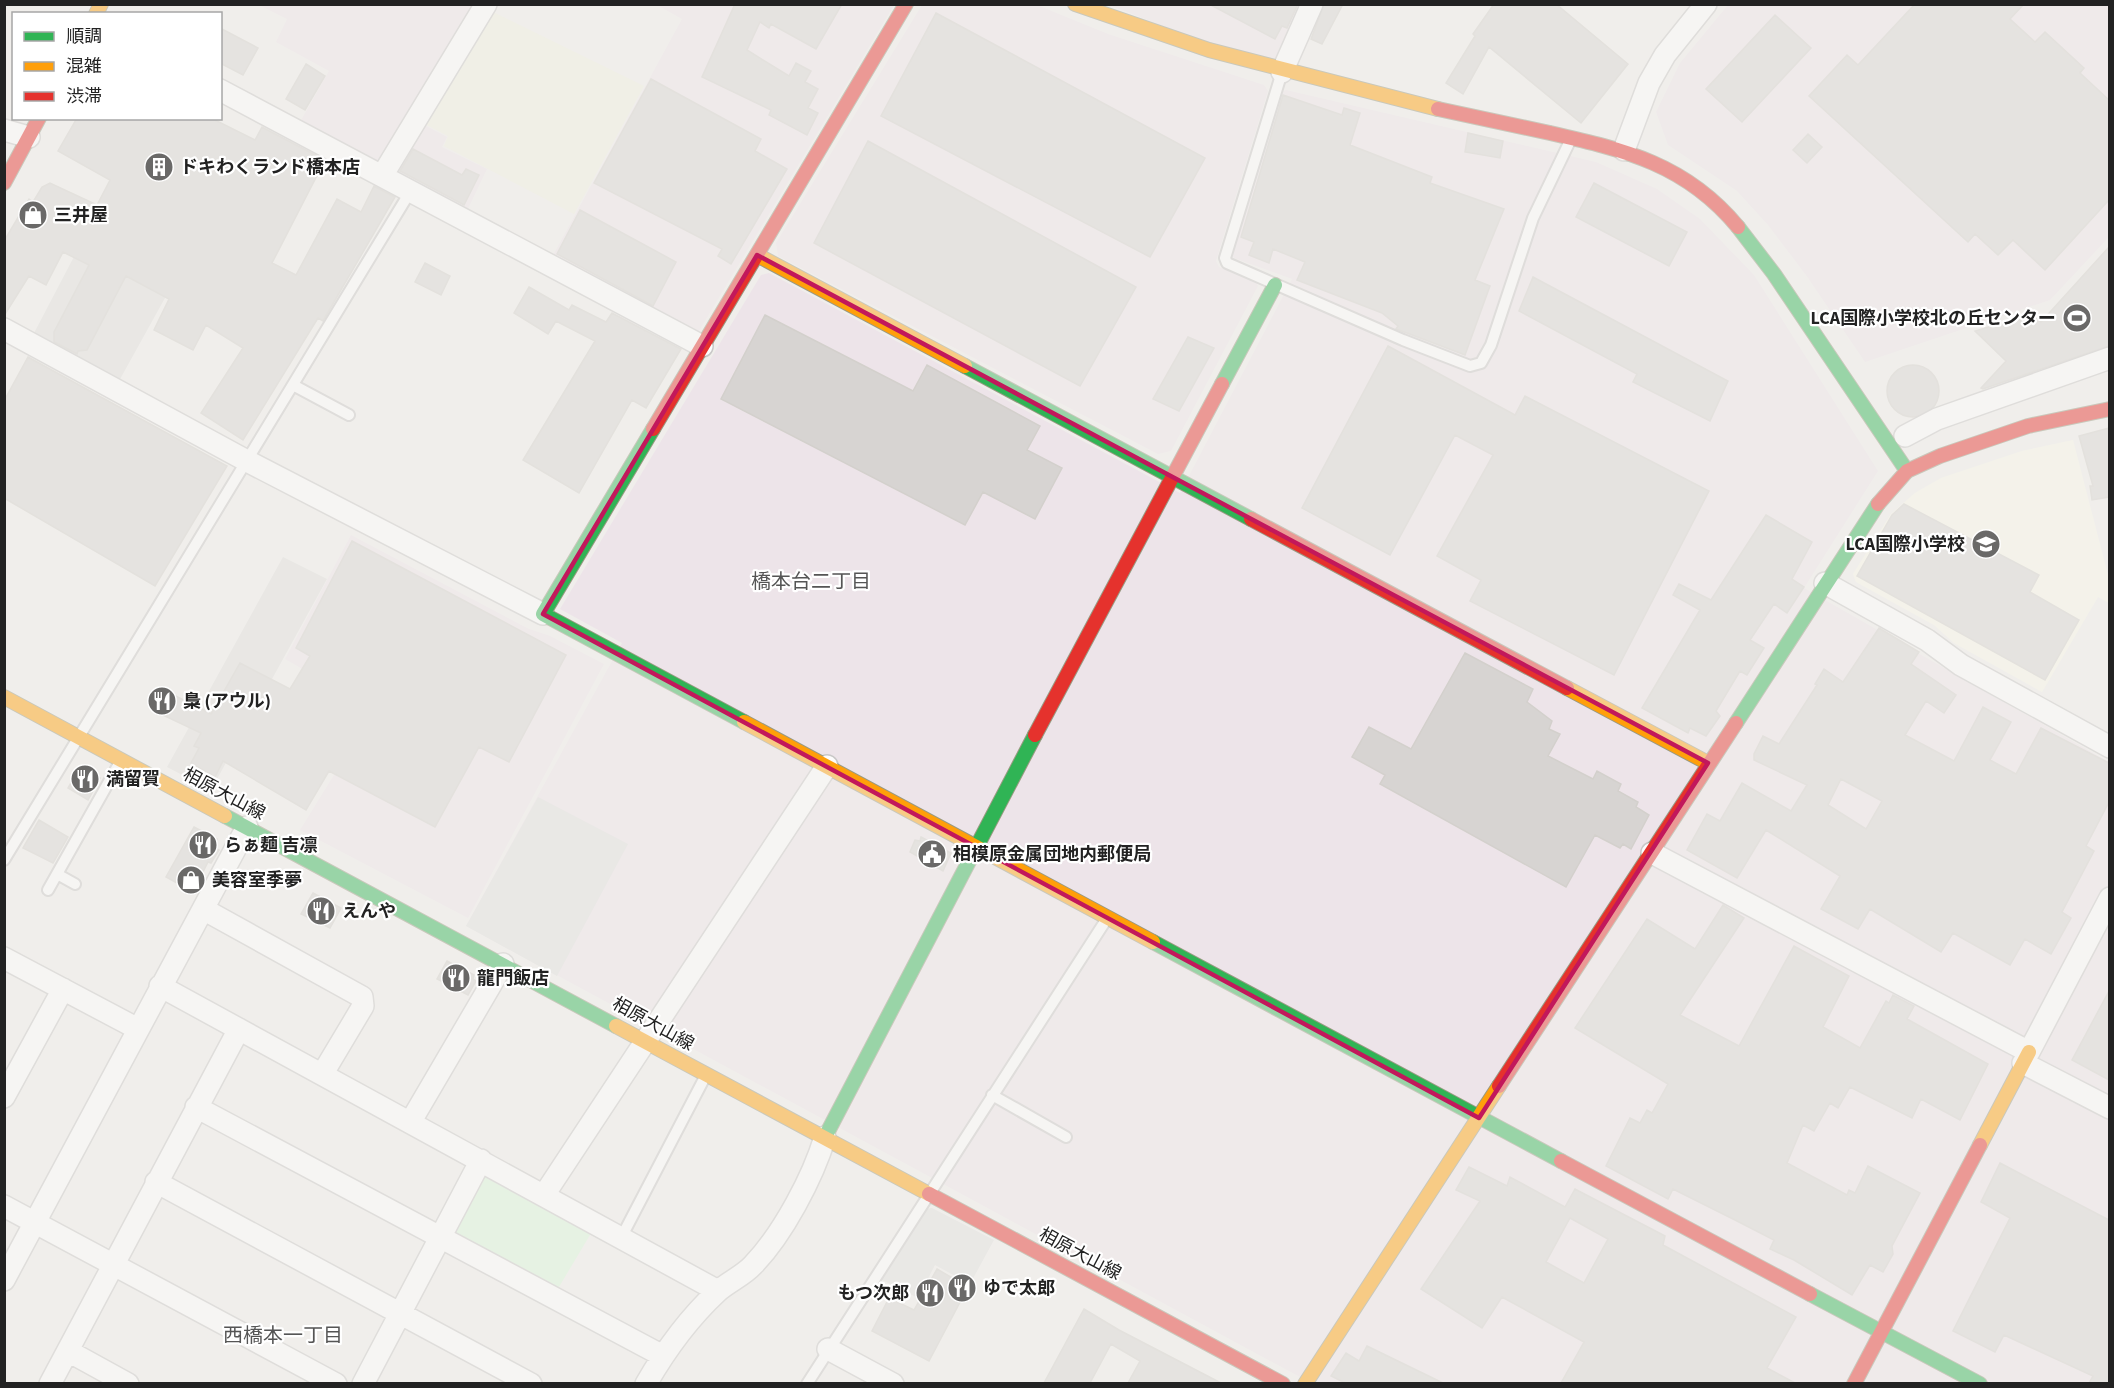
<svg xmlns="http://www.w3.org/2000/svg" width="2114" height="1388" viewBox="0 0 2114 1388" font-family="'Source Sans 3','Noto Sans JP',sans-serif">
<rect width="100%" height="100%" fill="#f0eeeb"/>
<path fill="#dfdedc" d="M101 205 191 251 119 381 33 335Z
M283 557 327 579 211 790 167 767Z"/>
<path fill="#ede4e9" d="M259 5H480L411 118 447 137 442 147 487 169 466 213 300 122 329 71 276 42 287 19Z
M657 5H894L696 336 551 259 682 19Z
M922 5H1037L1108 34 1264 85 1268 91 1216 261 1219 267 1256 282 1258 286 1171 451 1158 454 778 256 776 243Z
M1109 5H1315L1282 72Z
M1728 5H2109V237L2050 300 1865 362 1806 275 1768 225 1737 191 1668 145 1656 112 1680 63Z
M1286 90 1596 162 1657 189 1700 219 1754 275 1878 471 1804 588 2109 762V1383H1311L466 926 622 643 560 609 761 275 769 273 1180 493 1292 279 1234 258 1230 252 1280 93Z
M351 535 529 629 550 636 604 664 468 918 300 830 374 710 285 659Z"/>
<path fill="#f8f7e8" d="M2073 440 2109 579V603L2098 597 2042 692 1954 643 1934 625 1856 582 1853 574 1891 514 1915 493 1941 478 2022 451Z"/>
<path fill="#efefdf" d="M491 11 644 86 574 214 444 146 448 136 423 123Z"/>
<path fill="#daf5da" d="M481 1160 596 1225 553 1297 441 1237Z"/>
<path fill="#e0dfde" d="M538 797 628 844 557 976 466 926Z
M932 1208 994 1240 970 1284 935 1265 918 1298 880 1279 925 1209Z"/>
<path fill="#d7d4d2" stroke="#d3d0cc" stroke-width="1.5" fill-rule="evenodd" d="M735 4H842L816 49 771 24 769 28 760 22 747 50 789 76 796 63 811 71 805 82 818 89 808 108 818 113 807 135 769 115 771 110 702 77Z
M1209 4H1298L1287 28 1282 26 1275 39Z
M1324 4H1343L1322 44 1311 39Z
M1494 4H1556L1628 64 1581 123 1489 47 1463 94 1446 83 1475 36 1473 34Z
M1915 4H2024L2010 19 2035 42 2045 32 2084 68 2080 73 2109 100V200L2045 270 2013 240 1998 255 1975 234 1968 242 1809 96 1847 55 1858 65Z
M936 13 1205 158 1150 257 881 116Z
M1775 15 1811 48 1742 122 1706 89Z
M220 28 258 48 243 75 220 63Z
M306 64 325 76 305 110 286 99Z
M651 79 761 139 755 151 787 169 731 264 718 256 722 249 594 183Z
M1283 95 1342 115 1344 108 1360 113 1350 145 1432 177 1430 183 1504 209 1475 280 1490 286 1465 355 1396 329 1398 326 1382 313 1297 280 1305 262 1273 249 1269 263 1249 255 1254 242 1241 237Z
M77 118H211L255 140 262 127 325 160 272 263 296 275 337 199 361 212 374 186 395 197 323 321 318 318 243 440 201 413 243 348 206 325 193 350 154 330 169 299 126 276 87 350 78 351 77 354 54 342V332L89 265 63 252 46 285 29 276 4 316V241L29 199 33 202 42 187 50 183 97 205 110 180 58 151Z
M1468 133 1503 141 1500 158 1465 152Z
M1808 134 1822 147 1807 163 1793 150Z
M868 141 1136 287 1080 386 814 243Z
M413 149 462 175 466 169 479 175 464 205 400 171Z
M1594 183 1687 232 1669 266 1576 217Z
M580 210 676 262 653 306 557 254Z
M2109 247V346L1983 389 1981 388 2006 361 1975 331 2031 314 2041 322Z
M425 263 450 276 441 295 415 282Z
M1533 277 1728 381 1710 421 1633 382 1637 374 1519 311Z
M529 287 569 310 572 305 606 322 612 313 681 349 646 408 632 400 579 493 523 460 595 341 556 321 548 334 514 313Z
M765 315 913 391 927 365 1040 426 1027 450 1062 468 1035 519 983 492 965 525 721 399Z
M1188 337 1214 348 1179 411 1153 399Z
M1388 346 1515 415 1525 396 1709 491 1614 675 1470 601 1481 580 1437 556 1493 455 1455 435 1390 555 1302 508Z
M28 357 227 466 155 586 4 498V401Z
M1887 391a26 26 0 1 1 52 0a26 26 0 1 1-52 0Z
M2109 428V497L2092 500 2090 486H2093L2079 436Z
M1904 504 2039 575 2030 592 2079 620 2045 680 1857 576 1892 515Z
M1766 515 1812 542 1792 579 1804 587 1787 613 1774 604 1750 640 1764 648 1747 675 1740 671 1716 711 1720 716 1706 736 1690 728 1688 733 1642 708 1700 610 1673 595 1679 584 1711 600Z
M352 541 566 655 509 762 479 747 435 827 329 771 306 810 223 761 215 777 191 763 199 748 194 746 201 733 152 710 162 689 211 714 240 663 290 689 310 656 296 648Z
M1879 628 1919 652 1911 664 1956 695 1944 713 1926 701 1905 735 1954 761 1983 707 2011 722 1990 760 2016 774 2041 728 2109 763V802L2086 846 2094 851 2062 912 2071 918 2051 954 2025 939 2010 965 1953 933 1941 952 1870 909 1858 929 1821 909 1840 876 1766 830 1737 878 1687 850 1707 814 1720 821 1742 783 1791 811 1807 785 1754 760V754L1763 736 1779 744 1817 685 1815 684 1824 669 1843 682ZM1841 779 1882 801 1866 829 1828 805Z
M1465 653 1533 689 1527 702 1552 721 1549 729 1560 734 1548 756 1593 779 1597 771 1621 784 1618 791 1638 802 1636 807 1649 815 1631 849 1623 844 1620 848 1595 835 1566 887 1380 784 1385 775 1352 757 1369 727 1411 749Z
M80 767 100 778 88 800 68 788Z
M39 820 68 837 53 863 23 848Z
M194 827 217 839 213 847 219 850 211 863 208 862 193 892 166 877Z
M921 837 951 853 943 871 910 852 915 840 920 841Z
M313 893 341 908 330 928 301 914Z
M1723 905 1744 918 1680 1015 1739 1046 1794 946 1849 976 1823 1027 1860 1048 1886 1001 1889 1003 1893 995 1914 1006 1907 1019 1988 1064 1960 1120 1921 1099 1912 1118 1850 1087 1838 1108 1830 1103 1814 1131 1803 1125 1787 1163 1847 1195 1849 1190 1855 1193 1868 1166 1920 1193 1892 1246 1893 1254 1883 1272 1870 1265 1852 1295 1794 1260 1770 1249 1774 1240 1735 1220 1673 1189 1668 1199 1606 1166 1630 1118 1640 1123 1647 1110 1652 1113 1668 1084 1575 1028 1647 919 1695 949Z
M447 961 474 975 473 979 476 981 468 995 437 979Z
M2109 991V1080L2072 1060Z
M2000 1163 2109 1220V1383H2089L2093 1376 2004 1335 1995 1352 1953 1331 2010 1218 1981 1202Z
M1469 1167 1507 1186 1510 1177 1565 1207 1575 1189 1665 1236 1663 1245 1796 1317 1767 1368 1795 1383H1561L1584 1342 1502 1297 1482 1328 1421 1289 1480 1201 1456 1190ZM1570 1218 1608 1239 1584 1283 1546 1262Z
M937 1269 968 1287 929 1361 872 1331 889 1298 914 1310Z
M1084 1309 1119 1330 1221 1383H1128L1140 1361 1111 1344 1090 1383H1044Z
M1367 1346 1443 1383H1345L1331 1376 1346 1353 1359 1361Z"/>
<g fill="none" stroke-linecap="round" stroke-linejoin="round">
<g stroke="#c9c8c7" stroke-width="14">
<path id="lane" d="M1282 72 1225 258 1227 263 1403 340 1470 366 1481 363 1491 345 1533 218 1570 141
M293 385 349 415
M4 860 410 192
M57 874 75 884
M48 890 120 762
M992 1095 1066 1137
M621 1238 705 1077
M807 1384 1106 920"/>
</g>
<g stroke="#c9c8c7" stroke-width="24">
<path id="street" d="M1282 72 1312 4
M220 90 702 346
M4 130 29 137
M1624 150 1649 83 1665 55 1706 4
M382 176 486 4
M4 329 247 461 543 614
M1905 436 1937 419 2110 358
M1825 583 1927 640 1961 665 2110 747
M1652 853 2029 1052 2110 898
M203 909 362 997 363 1006 323 1073
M4 958 138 1029
M160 986 718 1291
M2023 1063 2110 1108
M4 1097 63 989
M196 1107 663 1356
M411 1121 503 964
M156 1182 531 1384
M544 1195 827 766
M4 1206 336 1384
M4 1280 247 827
M828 1349 893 1384
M68 1351 128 1384
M50 1384 239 1029
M363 1384 481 1160
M646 1384C665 1351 689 1318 717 1292 728 1282 743 1276 753 1265 783 1234 813 1177 825 1137"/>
</g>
<g stroke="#999a82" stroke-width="16">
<path id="fast" d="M1738 227 1774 274 1907 471
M965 366 1251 519
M1222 384 1275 285
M653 429 543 614 744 722
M1736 723 1878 504
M225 816 616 1026
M1153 942 1561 1161
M825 1137 1035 735
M1810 1294 1980 1384"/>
</g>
<g stroke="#999a82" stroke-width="16">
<path id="slow" d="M1075 4 1209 50 1438 109
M96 14 101 4
M757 255 965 366
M1567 688 1708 763
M4 697 225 816
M744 722 1153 942
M616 1026 929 1194
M1980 1145 2029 1052
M1305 1384 1499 1086"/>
</g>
<g stroke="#999a82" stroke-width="16">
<path id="jam" d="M1438 109C1476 117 1513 125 1550 133 1625 150 1686 164 1738 227
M4 183 39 118
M653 429 906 4
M1878 504 1907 471 1940 456 2028 426 2110 409
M1251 519 1567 688
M1035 735 1222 384
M1499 1086 1736 723
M1561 1161 1810 1294
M929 1194 1283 1384
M1854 1384 1980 1145"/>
</g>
<use href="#lane" stroke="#fdfcfc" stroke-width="10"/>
<use href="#street" stroke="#fdfcfc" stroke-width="21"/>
<use href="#fast" stroke="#30b455" stroke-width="14"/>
<use href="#slow" stroke="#ff9f0a" stroke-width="14"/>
<use href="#jam" stroke="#e5322d" stroke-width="14"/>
</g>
<path d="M0 0H2114V1388H0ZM757 255 1708 763 1479 1118 543 614Z" fill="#f0eeeb" fill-opacity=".55" fill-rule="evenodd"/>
<path fill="none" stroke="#c2185b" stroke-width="4.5" stroke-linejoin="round" d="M757 255 1708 763 1479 1118 543 614Z"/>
<defs>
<g id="building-disc" transform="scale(1.5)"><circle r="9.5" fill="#6a6968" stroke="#fff"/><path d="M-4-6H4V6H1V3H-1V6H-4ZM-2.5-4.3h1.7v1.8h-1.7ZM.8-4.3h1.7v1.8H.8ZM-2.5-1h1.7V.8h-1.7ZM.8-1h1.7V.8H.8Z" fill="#fff"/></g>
<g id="shop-disc" transform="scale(1.5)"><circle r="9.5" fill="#6a6968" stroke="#fff"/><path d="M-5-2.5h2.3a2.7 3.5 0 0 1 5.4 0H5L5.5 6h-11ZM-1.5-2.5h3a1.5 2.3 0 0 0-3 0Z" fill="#fff"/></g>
<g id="stadium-disc" transform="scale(1.5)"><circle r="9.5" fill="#6a6968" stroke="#fff"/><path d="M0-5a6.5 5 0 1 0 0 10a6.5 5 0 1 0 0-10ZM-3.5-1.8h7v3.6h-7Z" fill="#fff"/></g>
<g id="school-disc" transform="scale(1.5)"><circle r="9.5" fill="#6a6968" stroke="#fff"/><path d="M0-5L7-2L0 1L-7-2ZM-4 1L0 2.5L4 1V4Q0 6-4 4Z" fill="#fff"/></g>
<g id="restaurant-disc" transform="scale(1.5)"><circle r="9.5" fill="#6a6968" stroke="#fff"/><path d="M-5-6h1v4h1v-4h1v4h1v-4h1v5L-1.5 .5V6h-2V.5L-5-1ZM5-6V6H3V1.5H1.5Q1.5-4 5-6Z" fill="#fff"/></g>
<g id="civic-disc" transform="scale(1.5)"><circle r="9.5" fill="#6a6968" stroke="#fff"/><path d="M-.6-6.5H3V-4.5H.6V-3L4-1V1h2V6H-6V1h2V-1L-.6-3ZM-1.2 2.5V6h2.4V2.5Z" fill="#fff"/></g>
</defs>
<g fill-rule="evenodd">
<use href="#building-disc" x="159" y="167"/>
<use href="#shop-disc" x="33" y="215"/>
<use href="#stadium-disc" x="2077" y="318"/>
<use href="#school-disc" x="1986" y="544"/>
<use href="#restaurant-disc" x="162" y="701"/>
<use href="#restaurant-disc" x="85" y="779"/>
<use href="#restaurant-disc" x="203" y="845"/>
<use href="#civic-disc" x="932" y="854"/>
<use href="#shop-disc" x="191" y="880"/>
<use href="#restaurant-disc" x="321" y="911"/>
<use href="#restaurant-disc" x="456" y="978"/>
<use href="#restaurant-disc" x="962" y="1288"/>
<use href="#restaurant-disc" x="930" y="1293"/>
</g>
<g text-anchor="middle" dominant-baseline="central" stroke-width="4.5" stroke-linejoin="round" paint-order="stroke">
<g font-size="18" font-weight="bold" fill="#222" stroke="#fff" text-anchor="start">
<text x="180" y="167">ドキわくランド橋本店</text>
<text x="54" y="215">三井屋</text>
<text x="2056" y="318" text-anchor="end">LCA国際小学校北の丘センター</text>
<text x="1965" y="544" text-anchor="end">LCA国際小学校</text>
<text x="183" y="701">梟 (アウル)</text>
<text x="106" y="779">満留賀</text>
<text x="224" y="845">らぁ麺 吉凛</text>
<text x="953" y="854">相模原金属団地内郵便局</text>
<text x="212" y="880">美容室季夢</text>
<text x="342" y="911">えんや</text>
<text x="477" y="978">龍門飯店</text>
<text x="983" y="1288">ゆで太郎</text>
<text x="909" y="1293" text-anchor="end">もつ次郎</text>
</g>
<g font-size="18" fill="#222" stroke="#fff">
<text transform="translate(224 794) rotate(28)">相原大山線</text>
<text transform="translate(653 1024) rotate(29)">相原大山線</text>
<text transform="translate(1080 1254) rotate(28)">相原大山線</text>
</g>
<g font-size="20" fill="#555" stroke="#fff">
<text x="811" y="582">橋本台二丁目</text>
<text x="283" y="1336">西橋本一丁目</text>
</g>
</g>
<rect width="2114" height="1388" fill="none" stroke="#222222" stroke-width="12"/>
<rect x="12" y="12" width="210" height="108" fill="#ffffff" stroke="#a7a7a7" stroke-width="1.5"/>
<rect x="24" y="32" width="30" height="9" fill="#30b455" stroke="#a7a7a7" stroke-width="1.5"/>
<text x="66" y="42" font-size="18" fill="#222222">順調</text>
<rect x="24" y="62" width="30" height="9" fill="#ff9f0a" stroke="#a7a7a7" stroke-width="1.5"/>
<text x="66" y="72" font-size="18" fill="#222222">混雑</text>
<rect x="24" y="92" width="30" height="9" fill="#e5322d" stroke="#a7a7a7" stroke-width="1.5"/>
<text x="66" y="102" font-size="18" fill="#222222">渋滞</text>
</svg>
